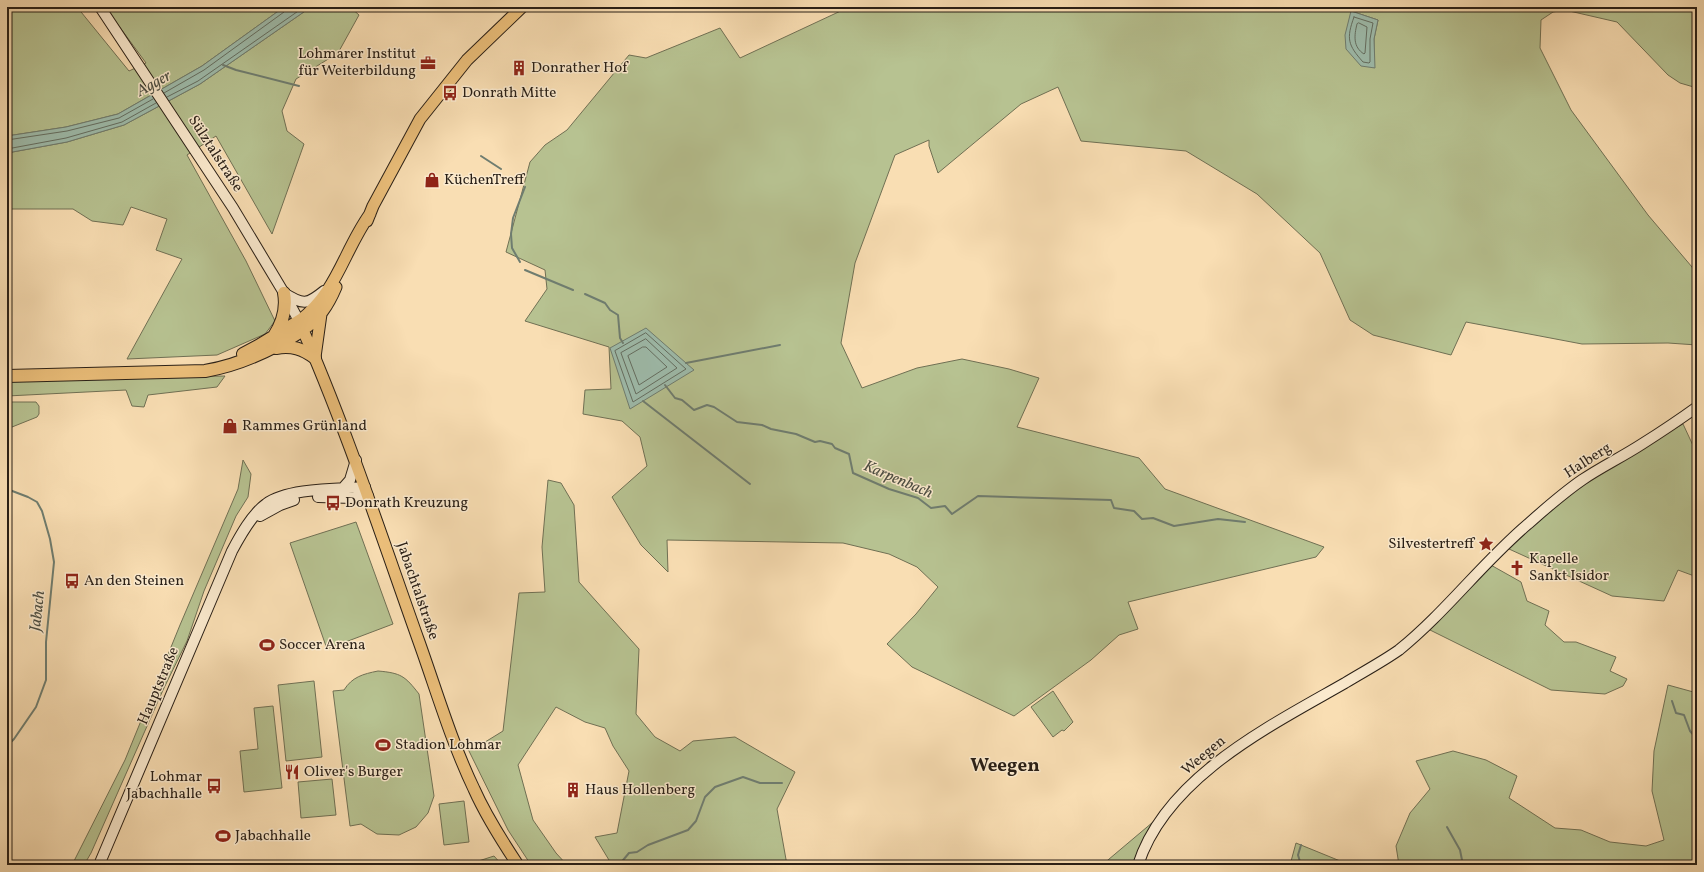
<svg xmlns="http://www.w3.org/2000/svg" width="1704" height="872" viewBox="0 0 1704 872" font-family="Vollkorn,serif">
<rect width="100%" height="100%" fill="#f9deb3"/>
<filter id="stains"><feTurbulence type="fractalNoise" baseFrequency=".005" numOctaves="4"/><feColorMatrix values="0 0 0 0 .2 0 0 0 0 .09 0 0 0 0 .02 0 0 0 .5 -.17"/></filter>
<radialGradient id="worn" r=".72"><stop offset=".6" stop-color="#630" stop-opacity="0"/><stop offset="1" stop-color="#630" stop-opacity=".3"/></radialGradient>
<path fill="#b7c291" stroke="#707054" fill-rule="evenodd" d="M7 7H77L129 71 146 63 105 7H284L202 66 118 114 66 127 7 136Z
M311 7H350L359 15 338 53 296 79 282 111 287 131 304 144 272 234 216 136 187 155 246 261 275 321 265 334 217 355 127 359 182 259 156 250 167 219 131 207 123 225 92 221 73 209H7V153L67 142 124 125 200 84Z
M846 7H1697V88L1680 83 1668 75 1617 22 1565 10 1553 12 1541 20 1540 48 1571 110 1648 215 1692 267 1697 275V345L1668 343 1582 344 1466 322 1451 355 1373 335 1350 320 1320 253 1257 194 1186 151 1081 141 1058 87 1021 104 938 173 929 146V140L895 155 855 263 841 343 862 388 917 368 962 359 1009 369 1039 378 1017 427 1139 458 1165 489 1324 547 1316 557 1128 602 1138 629 1119 635 1091 660 1014 716 912 667 887 644 916 614 938 587 917 567 889 554 843 543 667 540 668 572 641 545 612 497 647 466 640 437 622 421 583 414 585 390 611 389 609 347 525 321 547 289 545 270 506 252 530 162 545 145 567 130 629 55 646 58 720 28 740 58 847 8ZM1351 11 1378 20 1374 39V68Z
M225 376 217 387 148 395 144 407 132 406 126 390 7 396V380Z
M7 402H36L39 406V414L37 417 7 429Z
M1683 424 1697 454V577L1678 570 1664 601 1612 596 1509 549C1532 526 1557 504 1583 484 1614 461 1649 442 1683 424Z
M243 460 251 474 248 497 236 516 204 591 187 641 163 690 91 853 84 865H72L125 760 180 625 238 489Z
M548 480 561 483 574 505 579 582 639 649 636 714 655 737 680 751 693 741 735 737 795 772 777 809 787 865H612L595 837 617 833 629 771 613 746 605 728 585 722 556 707 518 765 533 820 556 853 567 865H531L508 830 468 749 477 747 503 731 519 593 545 592 542 547Z
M356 522 393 624 327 649 290 543Z
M1489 564 1521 582 1527 601 1549 611 1545 625 1564 642H1576L1616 657 1610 671 1627 679 1623 686 1605 694 1551 690 1428 629Z
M378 671C401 673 405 676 419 694L434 796 428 813 416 827 399 835 377 834 361 824 350 826 333 691 344 690C352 677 363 674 378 671Z
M314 681 322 757 286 761 278 685Z
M1668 685 1697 693V865H1399L1396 846 1410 813 1430 789 1416 761 1453 751 1486 760 1517 776 1509 798 1555 828 1581 830 1610 842 1646 846 1664 840 1652 791 1654 751Z
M1053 691 1073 722 1064 731 1062 730 1053 737 1031 707Z
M273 706 282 788 244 792 240 751 258 749 254 708Z
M332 779 336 815 301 818 298 782Z
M464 801 469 842 444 845 439 804Z
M1153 822 1144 840 1134 863 1140 865H1102Z
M1296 843 1350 865H1290Z
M494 856 502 865H466Z"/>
<path fill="#9ebcac" stroke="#6f7d70" d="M284 7H311L200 84 124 125 67 142 7 153V136L66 127 118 114 202 66Z
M1351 11 1378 20 1374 39 1375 68 1361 66 1346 49 1345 35Z
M646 328 694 370 630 409 610 348Z"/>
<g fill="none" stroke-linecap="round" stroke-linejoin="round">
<path stroke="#646e61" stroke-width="1" d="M1354 17 1373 23 1370 39V62L1369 63 1363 62C1348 45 1346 39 1354 17Z
M1359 23 1367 27 1365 53 1364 54C1353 47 1354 36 1357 24Z
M164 93 204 70 284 12 286 7
M167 97 198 81 304 7
M7 140 67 131 119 118 153 99
M7 149 66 138 122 122 156 103
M646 333 686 369 633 402 615 351Z
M646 339 677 368 636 394 621 353Z
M643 347H646L667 367 639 385 628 356Z"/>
<path stroke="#6f7d70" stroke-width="2" d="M223 65 236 70 299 86
M481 156 501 169
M520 262 512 248 511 234 513 218 525 187
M525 270 573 290
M585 294 605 303 610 310 618 315 620 338 623 343
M686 363 780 345
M665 385 675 398 682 400 694 410 707 405 714 407 737 422 762 425 771 429 796 434 815 442 820 441 832 444 835 448 849 454 853 473 889 489 918 498 931 508 945 506 952 514 978 496 1111 500 1114 508 1134 511 1142 519 1153 518 1174 526 1218 519 1245 522
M643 401 750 484
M7 489 28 497 37 502 42 511 50 539 54 562 46 642V680L36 707 14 739 7 746
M1672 701 1676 713 1684 715 1690 731 1697 739
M1447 827 1460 850 1463 865
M619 865 629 853 637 852 648 845 688 830 696 821 705 797 715 787 743 777 760 783H782
M1301 865 1298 855 1301 845"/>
<g stroke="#291f16" stroke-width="12">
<path id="secondary" d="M100 7 233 208 284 293 299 321
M284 293C303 305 307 305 324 291
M342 489 350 480 356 460
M318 497 353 498 368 496
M260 516 280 505 294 500
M99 865 232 551C240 536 252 514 266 504 287 488 338 489 365 487
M1138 865C1166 777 1270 726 1345 683 1363 672 1382 662 1399 650 1446 612 1482 563 1528 524 1545 509 1563 493 1582 480 1601 467 1622 457 1642 444 1661 432 1679 420 1697 407"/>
</g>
<g stroke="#291f16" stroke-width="13">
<path id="primary" d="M370 214C343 252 338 291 299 321 345 425 380 532 418 639 436 689 451 741 474 789 486 816 502 841 518 865
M367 221 373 206 420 119 467 60 522 7
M303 330C319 319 328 306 336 287
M315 357 321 314"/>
</g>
<g stroke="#291f16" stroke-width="14">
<path id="highway" d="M274 336C283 322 287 309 284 293
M276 348C292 345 303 349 315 358
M243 354 258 346 299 321
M7 376 205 371C241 365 272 350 303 330"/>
</g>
<use href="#secondary" stroke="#fbeace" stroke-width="10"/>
<use href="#primary" stroke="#ecbf7a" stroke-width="11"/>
<use href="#highway" stroke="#ecbf7a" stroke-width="12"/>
</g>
<defs>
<g id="office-bare" transform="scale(1.2)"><path d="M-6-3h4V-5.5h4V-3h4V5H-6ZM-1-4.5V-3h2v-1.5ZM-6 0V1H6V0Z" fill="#8f2418" stroke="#fbeace" stroke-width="2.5" paint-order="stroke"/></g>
<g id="building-bare" transform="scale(1.2)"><path d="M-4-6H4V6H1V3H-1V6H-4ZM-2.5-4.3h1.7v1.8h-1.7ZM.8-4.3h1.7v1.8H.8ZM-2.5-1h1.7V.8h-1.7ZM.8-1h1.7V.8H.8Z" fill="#8f2418" stroke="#fbeace" stroke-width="2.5" paint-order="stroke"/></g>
<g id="bus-bare" transform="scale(1.2)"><path d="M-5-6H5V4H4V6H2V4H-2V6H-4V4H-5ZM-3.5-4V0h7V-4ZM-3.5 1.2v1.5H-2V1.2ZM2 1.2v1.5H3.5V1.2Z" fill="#8f2418" stroke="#fbeace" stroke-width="2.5" paint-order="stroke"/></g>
<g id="shop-bare" transform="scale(1.2)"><path d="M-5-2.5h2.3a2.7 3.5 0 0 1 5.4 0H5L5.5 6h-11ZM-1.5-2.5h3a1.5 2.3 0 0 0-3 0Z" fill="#8f2418" stroke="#fbeace" stroke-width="2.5" paint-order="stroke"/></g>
<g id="sight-bare" transform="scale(1.2)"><path d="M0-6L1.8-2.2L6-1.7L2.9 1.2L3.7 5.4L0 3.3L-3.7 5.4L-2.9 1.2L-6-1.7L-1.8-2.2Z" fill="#8f2418" stroke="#fbeace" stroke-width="2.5" paint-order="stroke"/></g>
<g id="church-bare" transform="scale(1.2)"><path d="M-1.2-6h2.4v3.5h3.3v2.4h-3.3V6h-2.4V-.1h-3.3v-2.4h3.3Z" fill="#8f2418" stroke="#fbeace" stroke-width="2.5" paint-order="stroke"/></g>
<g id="stadium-bare" transform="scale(1.2)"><path d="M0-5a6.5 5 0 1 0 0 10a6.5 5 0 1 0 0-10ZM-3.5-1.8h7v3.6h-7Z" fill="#8f2418" stroke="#fbeace" stroke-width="2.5" paint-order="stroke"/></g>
<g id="restaurant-bare" transform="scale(1.2)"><path d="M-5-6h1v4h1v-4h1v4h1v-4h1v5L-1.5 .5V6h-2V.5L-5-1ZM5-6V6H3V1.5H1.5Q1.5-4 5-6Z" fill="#8f2418" stroke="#fbeace" stroke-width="2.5" paint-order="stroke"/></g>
</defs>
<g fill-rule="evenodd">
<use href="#office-bare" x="428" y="63"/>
<use href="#building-bare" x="519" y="68"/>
<use href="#bus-bare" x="450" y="93"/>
<use href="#shop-bare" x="432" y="180"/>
<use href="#shop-bare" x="230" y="426"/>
<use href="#bus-bare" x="333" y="503"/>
<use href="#sight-bare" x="1486" y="544"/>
<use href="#church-bare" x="1517" y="568"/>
<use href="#bus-bare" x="72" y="581"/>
<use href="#stadium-bare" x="267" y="645"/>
<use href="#stadium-bare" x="383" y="745"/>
<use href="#restaurant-bare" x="292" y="772"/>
<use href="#bus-bare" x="214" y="786"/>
<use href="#building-bare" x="573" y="790"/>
<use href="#stadium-bare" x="223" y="836"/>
</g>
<g text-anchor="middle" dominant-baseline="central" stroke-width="3" stroke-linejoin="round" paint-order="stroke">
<g font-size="15" fill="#291f16" stroke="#fbeace" text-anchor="start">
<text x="416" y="54" text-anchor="end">Lohmarer Institut<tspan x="416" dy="17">für Weiterbildung</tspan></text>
<text x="531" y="68">Donrather Hof</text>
<text x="462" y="93">Donrath Mitte</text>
<text x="444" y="180">KüchenTreff</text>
<text x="242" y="426">Rammes Grünland</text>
<text x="345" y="503">Donrath Kreuzung</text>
<text x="1474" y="544" text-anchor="end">Silvestertreff</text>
<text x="1529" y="559">Kapelle<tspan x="1529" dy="17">Sankt Isidor</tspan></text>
<text x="84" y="581">An den Steinen</text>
<text x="279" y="645">Soccer Arena</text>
<text x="395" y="745">Stadion Lohmar</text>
<text x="304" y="772">Oliver's Burger</text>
<text x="202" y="777" text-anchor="end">Lohmar<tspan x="202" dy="17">Jabachhalle</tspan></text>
<text x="585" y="790">Haus Hollenberg</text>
<text x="235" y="836">Jabachhalle</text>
</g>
<g font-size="15" fill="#291f16" stroke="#fbeace">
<text transform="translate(215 154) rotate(57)">Sülztalstraße</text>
<text transform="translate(1588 461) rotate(-33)">Halberg</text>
<text transform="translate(417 591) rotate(71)">Jabachtalstraße</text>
<text transform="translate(159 686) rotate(-67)">Hauptstraße</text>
<text transform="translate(1204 756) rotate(-40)">Weegen</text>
</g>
<g font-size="16" font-style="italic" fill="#4c4e43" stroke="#fbeace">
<text transform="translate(154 84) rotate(-29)">Agger</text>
<text transform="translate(898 480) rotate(23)">Karpenbach</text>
<text transform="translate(38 611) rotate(-84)">Jabach</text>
</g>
<g font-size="19" font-weight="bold" fill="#291f16" stroke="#fbeace">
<text x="1005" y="766">Weegen</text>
</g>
</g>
<rect width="1704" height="872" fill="none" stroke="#f9deb3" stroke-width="24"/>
<rect x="8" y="8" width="1688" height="856" fill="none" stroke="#291f16" stroke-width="2"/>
<rect x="12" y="12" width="1680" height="848" fill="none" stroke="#291f16"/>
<rect width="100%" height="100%" filter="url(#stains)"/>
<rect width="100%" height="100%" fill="url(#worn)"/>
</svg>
